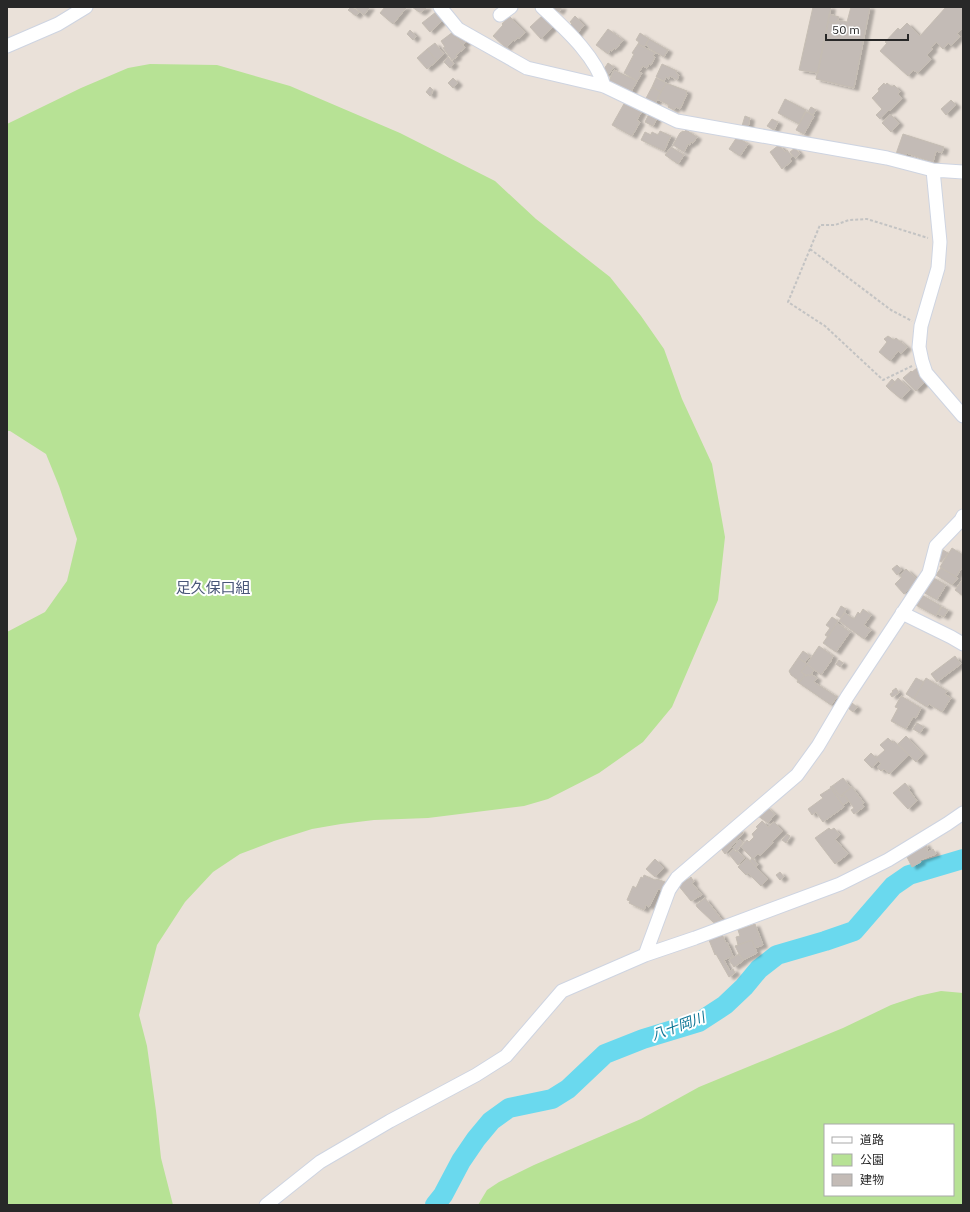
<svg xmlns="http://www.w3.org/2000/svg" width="970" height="1212" viewBox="0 0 970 1212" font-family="'IBM Plex Sans','Noto Sans JP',sans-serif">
<defs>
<filter id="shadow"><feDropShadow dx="4.5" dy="2.5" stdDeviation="1" flood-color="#0004"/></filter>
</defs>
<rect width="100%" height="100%" fill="#eae1d9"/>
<path fill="#b7e295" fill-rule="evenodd" d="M150 64 217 65 290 86 400 133 495 181 536 219 610 277 641 316 664 349 682 399 712 464 725 537 718 600 672 707 643 742 599 773 548 799 524 806 428 818 374 820 341 824 312 829 274 841 240 854 213 872 185 902 157 945 139 1015 147 1046 156 1111 161 1158 173 1205H7V632L45 612 67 581 77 539 59 486 46 454 10 431H7V124L81 88 128 68Z
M941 991 963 993V1205H478L487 1190 499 1182 534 1165 641 1119 699 1087 843 1028 891 1005 918 996ZM825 1125H953V1195H825Z"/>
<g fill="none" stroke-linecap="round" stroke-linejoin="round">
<path stroke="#6ad9ee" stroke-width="20" d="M435 1205 443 1195 461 1161 476 1139 491 1121 509 1108 552 1099 568 1089 605 1054 643 1039 699 1022 725 1005 744 987 759 969 777 955 825 941 854 931 893 886 909 875 963 859"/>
</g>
<path fill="#c3bbb6" stroke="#c5bdb3" filter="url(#shadow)" d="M351 7H352L359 12 356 16 348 10Z
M354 7H370L364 15Z
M385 7H407L393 24 380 13Z
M412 7H427L422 12H419Z
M551 7H562L559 12Z
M813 7H831L818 73 799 70Z
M851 7H870L854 88 816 79 828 22 836 23 837 20 847 22Z
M946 7H963V28L957 34 960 36 951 46 948 43 943 49 936 42 931 48 933 49 927 55 931 59 918 73 913 70 908 76 880 51 887 43 885 42 898 28 900 30 907 23 920 36Z
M436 12 443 20 430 32 422 23Z
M544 14 555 25 541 39 530 27Z
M829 14 839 17 836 23 828 22Z
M509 16 525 32 519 39 518 37 515 41 513 40 506 48 493 36 503 25 502 24Z
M575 16 584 25 576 35 568 28 572 23 570 22Z
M608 29 623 40 616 49 614 48 612 51 610 50 608 54 596 45Z
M410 30 416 36 413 40 407 34Z
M453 32 465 48 456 55 457 57 452 60 443 48 445 47 441 41Z
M640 33 649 39 644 47 638 44 639 42 636 40Z
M462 36 467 41 463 45 458 39Z
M649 39 668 50 664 57 648 48 649 47 646 45Z
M435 43 444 54 437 61 427 49Z
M638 44 655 53 653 56 655 57 651 65 649 64 647 68 643 66 639 72 642 73 637 81 624 73 634 54 632 53Z
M427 49 437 61 427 69 417 58Z
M448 57 454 64 450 68 444 62Z
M608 63 614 67 608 75 602 72Z
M662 64 677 71 676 73 679 75 677 80 670 76 669 79 666 77 664 81 656 77Z
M614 70 637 81 630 94 608 83Z
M453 78 458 83 453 88 448 83Z
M656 78 666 83 661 92 652 87Z
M666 83 687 91 686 94H687L680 109 676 107 674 110 668 107 669 105 657 99Z
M884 83 885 85 887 83 892 87 894 85 900 91 898 94 902 98 890 111 889 110 880 119 876 115 882 109 872 98 879 91 878 89Z
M430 87 433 90 431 92 433 93 430 96 426 92Z
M652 87 661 92 654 106 644 102Z
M785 99 806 110 799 124 778 113Z
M951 100 956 105 946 115 941 109Z
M625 102 642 111 637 120 640 122 632 136 612 125Z
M811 107 816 110 813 115 808 112Z
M806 112 814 116 804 134 796 130Z
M649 114 657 118 653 126 645 122Z
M890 114 899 123 891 132 882 123Z
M745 116 750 118 748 128 742 126Z
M772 119 778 122 774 130 767 126Z
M686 130 697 137 693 143 691 142 690 145 688 144 684 152 673 145 680 133 683 131 684 132Z
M660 131 671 136 664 151 641 140 645 132 651 135 652 132 658 135Z
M903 134 944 147 942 153 936 151 933 162 906 153 905 157 896 154Z
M737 137 748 144 740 156 729 149Z
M779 145 785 152 787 150 792 157 790 159 792 161 782 169 770 152Z
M671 147 684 155 678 164 665 155Z
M795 148 800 154 795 158 790 152Z
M888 336 894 340 896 338 907 347 901 354 898 351 890 361 879 352 887 342 884 339Z
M917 368 921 372 918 374 925 382 916 391 903 378 911 371 912 372Z
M898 378 910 389 901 399 889 389Z
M892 379 895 382 889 389 886 386Z
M952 548 963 555V566L956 577 940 567Z
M943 550 948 553 941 562 938 560V558Z
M897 565 902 570 897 575 892 569Z
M941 568 958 578 952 585 936 575Z
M906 569 918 580 904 594 895 584 902 577 900 575Z
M932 577 946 585 937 600 923 592Z
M963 579V596L955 590Z
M920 594 941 606 936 616 914 604Z
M841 606 846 609 841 618 836 615Z
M942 607 948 610 944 617 938 614Z
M863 609 871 615 864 625 871 630 864 639 839 621 845 613 854 619 858 612 860 614Z
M832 617 838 621 828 637 825 635 830 628 826 625Z
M837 623 850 632 836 652 823 643Z
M819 646 833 656 831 660V661L821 675 807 664Z
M803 651 810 656 805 662 798 658Z
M955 656 961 664 937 682 931 674Z
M798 658 807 664 801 672 805 675 799 683 797 682 798 680 791 675 789 671Z
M839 660 843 663 840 667 836 664Z
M807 664 814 670 810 676 808 674 807 676 801 672Z
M808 674 810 676 811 674 817 678 814 682 837 697 831 705 799 683 805 675 807 676Z
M916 678 924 682 914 699 906 694Z
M926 678 947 691 945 694 951 698 942 712 929 704 927 707 914 699Z
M896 688 899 693 892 697 890 694 893 692 892 691Z
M901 696 921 708 916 718 913 717 906 729 891 721 898 708 895 707Z
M852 703 857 707 853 712 848 708Z
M917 723 924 727 920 733 913 729Z
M906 736 923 754 916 762 898 744Z
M888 738 893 743 894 741 909 755 889 774 884 769 881 771 877 767 881 764 878 761 872 768 864 760 871 753 876 758 885 750 880 745Z
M843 778 851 788 840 796 832 786Z
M905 783 910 789 909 790 917 801 908 809 893 793Z
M832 786 841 797 844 795 849 801 843 805 830 787Z
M852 787 864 803 862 804 864 807 854 814 851 810 854 808 844 795 841 797 840 796Z
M831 788 844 807 823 822 816 812 812 815 808 809 823 798 820 795Z
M765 806 775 814 768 823 758 816Z
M762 821 768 827 774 822 783 831 772 841 773 843 760 856 758 854 753 859 741 847 747 840 749 842 754 837 752 834 758 828 756 827Z
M829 828 831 830 834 828 840 835 835 839 848 854 835 864 815 838Z
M740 829 743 833 725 854 720 847Z
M787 834 790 836 786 843 782 840Z
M740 839 743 842 737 851 733 848Z
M925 843 928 849H926L928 852 933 849 936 854 920 860 921 862 912 867 906 855Z
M733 849 736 852 737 851 745 858 738 865 729 854Z
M747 858 768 879 761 886 748 873 746 875 738 867Z
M752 858 758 864 756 867 750 861Z
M655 859 664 868 655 877 646 869Z
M780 872 784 877 780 880 776 875Z
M644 875 655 880 657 879 665 882 661 890 658 889 649 907 646 905 644 910 629 903 630 901 627 900 633 886 636 888 641 877 643 878Z
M691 877 694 882 692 883 702 895 691 901 678 885 686 879 687 880Z
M705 898 723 921 717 924 713 922 697 907 696 905Z
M755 924 763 945 755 948 752 940 738 945 736 937 740 936 738 930Z
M722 934 726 943 727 942 733 956 724 960 730 971 733 969 735 973 729 977 716 954 715 955 709 940Z
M752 940 757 953 743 960 739 954 735 946Z
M739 954 743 961 734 967 729 960Z"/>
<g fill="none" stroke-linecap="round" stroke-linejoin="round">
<g stroke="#ced4e1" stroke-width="15">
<path id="street" d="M440 7 458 29 527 68 604 86 677 121 887 158 933 170 963 172
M542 7C564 28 596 56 604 86
M500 15 511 7
M7 46 58 24 86 7
M933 170 940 242 938 268 921 326 919 347 922 361 926 373 963 416
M902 613 951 637 963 644
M645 955 669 890 677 878 797 775 818 746 847 697 929 573 936 546 961 520 963 516
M266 1205 320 1162 390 1121 476 1075 506 1056 562 991 645 955 695 938 840 884 888 860 947 824 963 813"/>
</g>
<path stroke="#c3c3c3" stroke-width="2" stroke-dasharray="3 2" stroke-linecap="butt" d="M810 249 891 310 912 321
M912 366 883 380 825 326 788 302 820 225H835L849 220 867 219 928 238"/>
<use href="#street" stroke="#fff" stroke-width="13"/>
</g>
<g text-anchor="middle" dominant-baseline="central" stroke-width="4" stroke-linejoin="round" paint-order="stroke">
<g font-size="14" font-style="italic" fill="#0d7696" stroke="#fff">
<text transform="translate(678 1026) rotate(-20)">八十岡川</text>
</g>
<g font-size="15" fill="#495678" stroke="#fff">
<text x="213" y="587">足久保口組</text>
</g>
</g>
<rect width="970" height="1212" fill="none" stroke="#282828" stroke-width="16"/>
<rect x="824" y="1124" width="130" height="72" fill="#ffffff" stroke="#a9a9a9"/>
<rect x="832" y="1137" width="20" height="6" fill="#ffffff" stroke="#a9a9a9"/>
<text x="860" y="1144" font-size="12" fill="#282828">道路</text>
<rect x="832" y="1154" width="20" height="12" fill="#b7e295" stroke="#a9a9a9"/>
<text x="860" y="1164" font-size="12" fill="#282828">公園</text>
<rect x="832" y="1174" width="20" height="12" fill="#c3bbb6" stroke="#a9a9a9"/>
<text x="860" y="1184" font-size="12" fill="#282828">建物</text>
<path d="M826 34v6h82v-6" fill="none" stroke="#282828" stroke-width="2"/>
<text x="832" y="34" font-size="12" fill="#282828" stroke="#ffffff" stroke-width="3" paint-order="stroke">50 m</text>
</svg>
